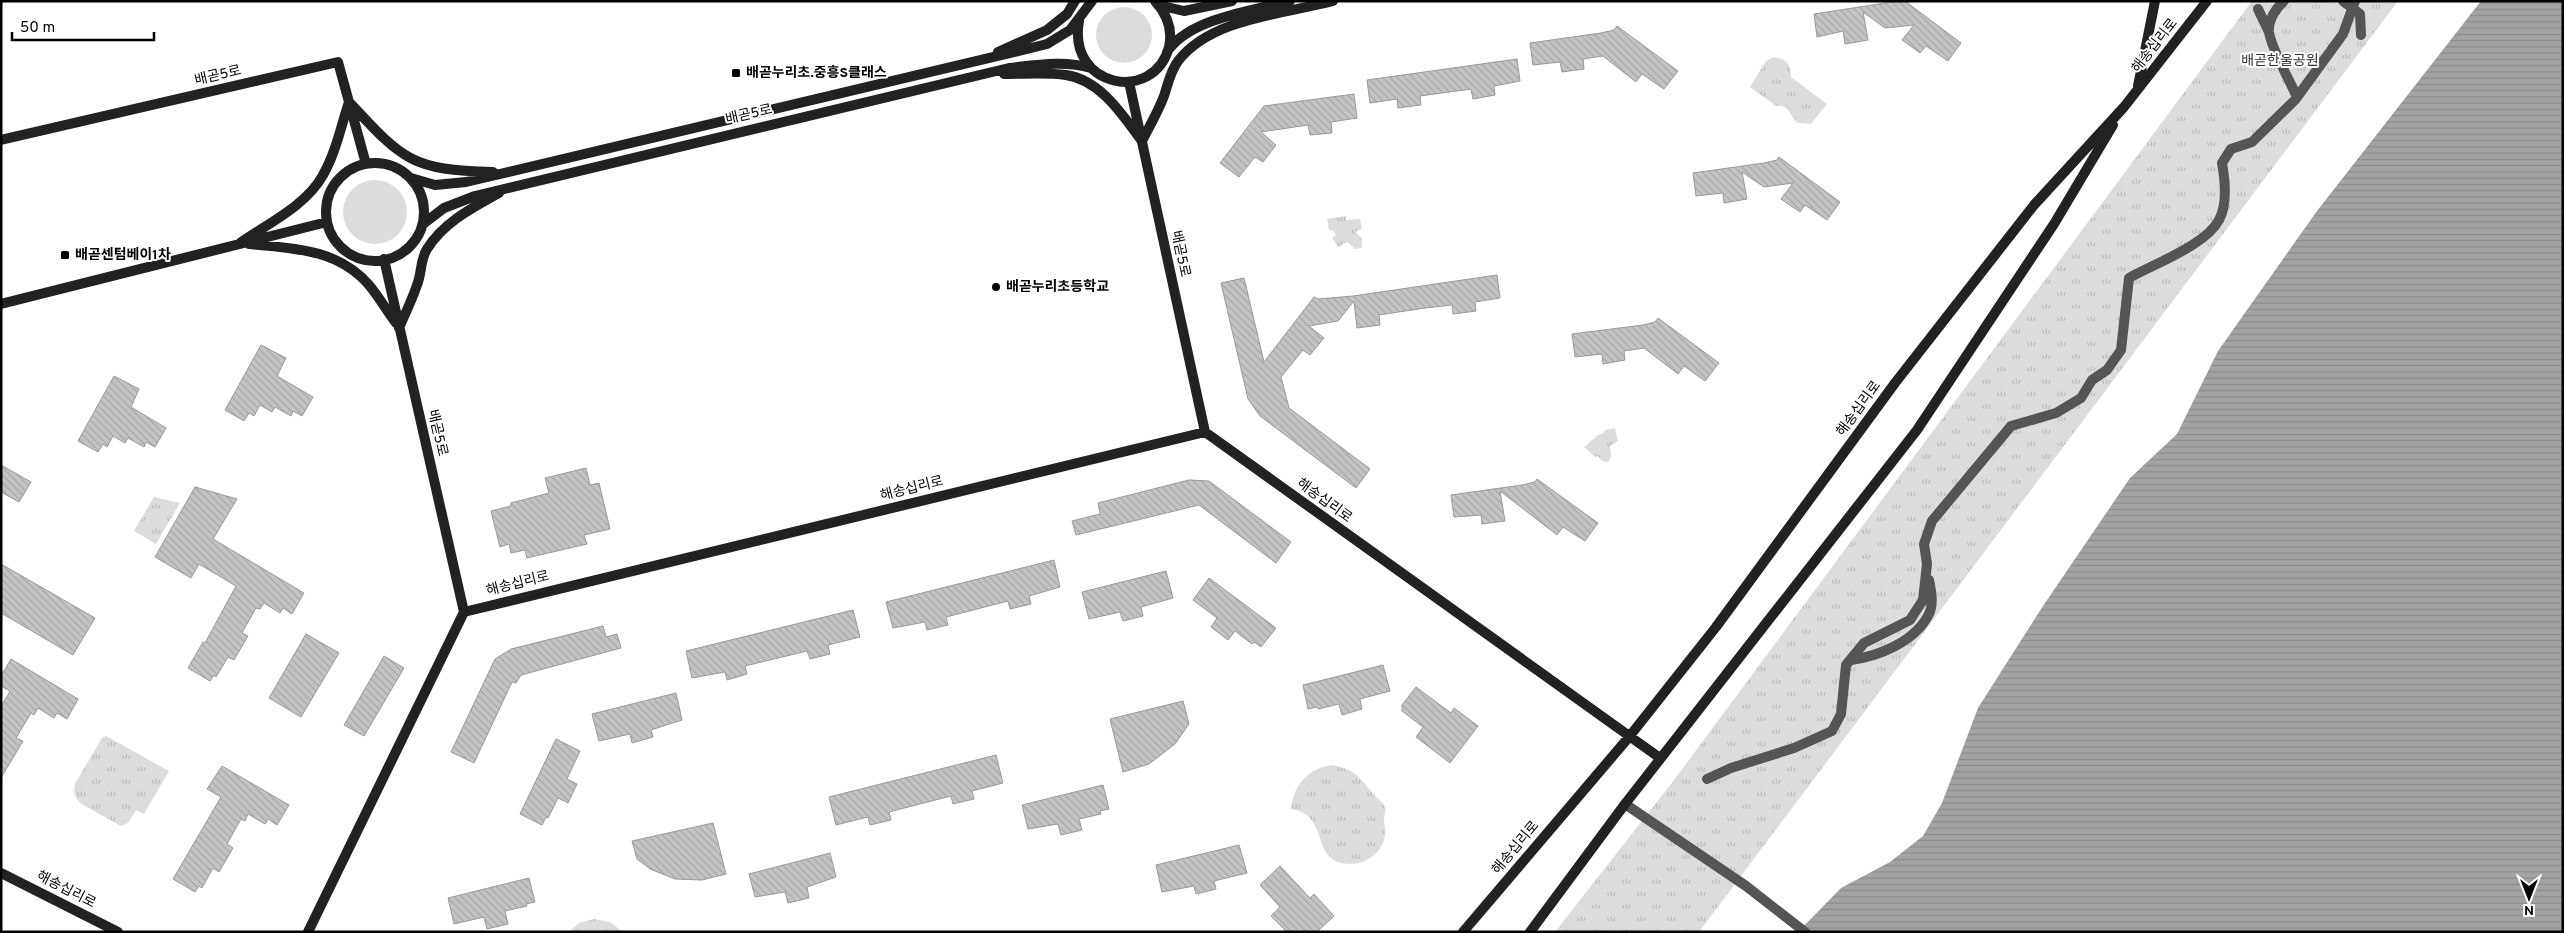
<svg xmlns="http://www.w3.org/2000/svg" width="2564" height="933" viewBox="0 0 2564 933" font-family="Overpass,'Noto Sans KR',sans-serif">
<defs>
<pattern id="park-tufts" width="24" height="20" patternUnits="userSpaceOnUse" patternTransform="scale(1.25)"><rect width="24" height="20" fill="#dcdcdc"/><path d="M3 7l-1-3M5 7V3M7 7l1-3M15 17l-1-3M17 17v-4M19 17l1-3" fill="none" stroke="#bbb"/></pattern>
<pattern id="water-rules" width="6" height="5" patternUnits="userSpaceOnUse" patternTransform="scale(1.25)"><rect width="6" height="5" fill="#a3a3a3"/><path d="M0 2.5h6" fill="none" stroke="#8b8b8b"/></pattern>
<pattern id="building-back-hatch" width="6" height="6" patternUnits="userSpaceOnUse" patternTransform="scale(1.25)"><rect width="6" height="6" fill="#c4c4c4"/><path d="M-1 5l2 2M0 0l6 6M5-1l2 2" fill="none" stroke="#a7a7a7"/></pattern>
</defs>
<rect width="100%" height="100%" fill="#fff"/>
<path fill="#dcdcdc" d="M1096 35a28 28 0 1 1 56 0a28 28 0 1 1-56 0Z
M343 212a32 32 0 1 1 64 0a32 32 0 1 1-64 0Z"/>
<path fill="url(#park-tufts)" d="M2252 1H2398L1699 932H1555L1674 780Z
M1772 58C1785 57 1792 64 1791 77L1827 104 1811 124 1798 123C1789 116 1790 104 1776 106L1750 87 1766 61Z
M1346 216V220L1360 219 1362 229 1355 232 1362 238V248L1355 249 1347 242 1338 247 1332 238 1336 235 1333 231 1329 230 1327 219Z
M1615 428 1618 441 1610 446 1611 457 1608 462 1602 461 1598 456 1595 457 1584 447 1598 435 1604 433 1605 430Z
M154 497 180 503 156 544 134 531Z
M106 736 169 771 144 814 136 810 128 823 121 826 83 805C75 799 73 793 75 784L102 738Z
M1331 765C1358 770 1360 779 1376 797 1379 800 1382 801 1384 805 1387 811 1384 814 1384 820 1384 825 1386 829 1385 835 1383 852 1367 864 1350 864 1308 863 1332 815 1291 809 1294 784 1307 770 1331 765Z
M594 919 610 922 623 932H569L579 923Z"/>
<path fill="url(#water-rules)" d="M2481 1H2563V932H1798L1841 888 1890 862 1923 836 1942 803 1978 708 2043 606 2130 478 2177 434 2218 351 2317 211Z"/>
<path fill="url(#building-back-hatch)" stroke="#999" d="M1898 1H1905L1961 43 1948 61 1926 46 1920 53 1902 40 1914 25 1885 28 1863 12 1868 40 1845 44 1843 31 1817 37 1814 14Z
M1617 26 1678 71 1664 89 1642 74 1636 82 1603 56 1583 59 1584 69 1562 72 1560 62 1533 65 1530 43 1601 33 1614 30Z
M1517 59 1520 81 1494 86 1495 95 1473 99 1471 89 1420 96 1421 105 1398 108 1397 99 1370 103 1367 80Z
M1354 94 1357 118 1331 122 1332 133 1310 135 1308 125 1261 132 1276 145 1263 162 1255 157 1239 177 1220 163 1264 106Z
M1779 157 1840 202 1827 220 1805 205 1800 212 1781 199 1793 183 1764 187 1742 172 1747 199 1724 203 1723 193 1696 196 1693 173 1764 163 1777 160Z
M1497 275 1500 298 1475 302 1476 311 1453 314 1452 305 1425 308 1379 315 1380 325 1357 328 1354 301 1338 321 1309 326 1324 338 1310 355 1303 350 1281 377 1289 408 1370 469 1356 488 1260 416 1248 399 1221 283 1244 278 1264 362 1314 297 1318 299 1353 296Z
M1658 318 1719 363 1705 381 1684 366 1678 374 1644 348 1624 351 1625 360 1603 364 1602 354 1575 357 1572 334 1643 325 1655 322Z
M261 345 286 358 277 376 313 397 302 416 293 411 291 416 275 407 272 412 260 405 254 416 249 413 244 421 225 410Z
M114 376 139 389 131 407 166 428 155 447 146 442 144 447 128 438 125 443 113 436 107 447 103 444 98 452 78 441Z
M1 465 31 482 19 502 1 492Z
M586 468 590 485 599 483 610 529 584 535 587 544 527 558 525 550 511 553 509 544 500 547 491 511 511 506V503L549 493 545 478Z
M1537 479 1598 523 1585 541 1563 527 1557 535 1500 491 1505 521 1482 524 1481 515 1454 517 1451 495 1522 485 1535 482Z
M1189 480 1209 481 1291 542 1276 563 1199 505 1076 535 1072 521 1100 514 1098 503Z
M195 487 237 499 213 539 304 593 292 614 283 608 280 613 264 603 260 609 256 608 242 633 248 636 234 660 228 657 216 677 214 675 210 681 188 668 203 642 205 643 236 586 199 564 191 578 155 557Z
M1054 560 1060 587 1029 596 1031 604 1010 609 1008 601 946 617 948 625 927 630 925 622 893 628 886 602Z
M1 564 95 618 73 655 1 613Z
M1166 571 1173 598 1141 607 1143 616 1123 621 1120 612 1089 619 1082 592Z
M1209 578 1276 628 1261 647 1254 642 1252 644 1235 631 1228 640 1211 627 1217 618 1193 600Z
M853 610 860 637 828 645 830 654 810 659 807 651 745 666 747 674 727 680 725 672 692 678 686 651Z
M603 626 606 637 617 634 621 648 521 675 516 683 512 682 474 763 451 752 495 659 511 649Z
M306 634 339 653 301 717 269 698Z
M384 656 404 668 364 736 344 725Z
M11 659 78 699 67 719 57 713 54 718 38 708 34 715 31 713 16 738 23 741 1 778V707L10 691 1 686V676Z
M1383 665 1390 691 1360 699 1362 709 1342 715 1339 704 1318 709 1317 707 1308 709 1303 685Z
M1416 687 1451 713 1454 708 1478 726 1450 763 1416 737 1423 727 1402 711V705Z
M676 693 682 720 651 730 653 737 632 743 630 734 599 741 592 714Z
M1183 701 1189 724 1175 744 1149 764 1123 772 1110 719Z
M556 739 580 751 567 779 577 784 568 803 558 798 548 818 546 817 542 825 520 814Z
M996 755 1003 783 972 791 974 799 953 804 951 796 889 812 891 820 870 825 868 817 836 825 829 797Z
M222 766 289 805 277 825 268 819 265 824 248 814 245 821 241 819 227 844 233 848 219 872 213 868 202 888 199 886 195 892 173 879 221 797 207 789Z
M1103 785 1109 809 1100 811 1101 814 1079 819 1082 830 1061 835 1058 824 1028 829 1022 805Z
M713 823 726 874 702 880 675 879 650 869 637 859 632 841Z
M1239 845 1247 873 1214 881 1216 889 1196 894 1194 886 1162 892 1156 865Z
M830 853 836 877 807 887 809 898 788 903 785 892 755 897 749 874Z
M1280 866 1310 898 1314 894 1334 916 1317 932H1287L1271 916 1280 907 1260 885Z
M529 878 535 902 526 904 527 906 505 911 508 924 487 929 484 917 454 924 448 898Z"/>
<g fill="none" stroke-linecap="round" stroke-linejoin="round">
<path stroke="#555" stroke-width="10" d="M2284 1C2276 8 2268 20 2269 32 2271 48 2290 81 2297 97
M2343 1 2360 14 2361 35
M2258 9 2269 32
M1851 660C1879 656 1915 642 1929 614 1934 604 1931 590 1929 580
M1707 779 1731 768 1794 748 1832 731 1841 714 1846 665 1864 643 1910 620 1923 600 1927 564 1924 544 1932 521 2011 426 2056 413 2081 398 2092 380 2107 370 2121 350 2129 278C2154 264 2206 245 2219 220 2228 204 2225 180 2222 163L2231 149 2252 142 2295 100 2343 34 2355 1
M1625 804 1746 886 1805 932"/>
<path stroke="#222" stroke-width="10" d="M1158 5 1184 11 1232 1
M1079 21C1067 88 1154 104 1169 47 1173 29 1167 14 1155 1
M1170 48C1193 18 1255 10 1290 1
M998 52 1047 30 1067 14 1075 1
M1004 74C1024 74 1046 72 1066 75 1101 80 1123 116 1142 141 1149 127 1158 112 1164 96 1168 84 1170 72 1178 61 1211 18 1284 14 1333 1
M1129 82 1205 432
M2138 86 2155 1
M1 140 338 62 366 164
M326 212a49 49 0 1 1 98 0a49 49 0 1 1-98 0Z
M411 178 435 185 466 182 1027 49 1047 44 1070 30 1092 1
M423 224 444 208 475 196 1009 68C1036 65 1064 60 1091 68
M240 243C267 224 307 205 323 175 336 152 341 126 349 102 403 160 411 170 493 172
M249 244C293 248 338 249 369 285 379 297 387 311 396 323
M384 259 464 612
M1 304 327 222
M399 328C405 314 412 300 417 285 422 273 420 260 427 249 444 222 472 208 499 193
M1 873 118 932
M308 932 464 612 1205 432 1660 758
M1463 932 1629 737 1716 627 1895 383 2034 205 2124 107 2207 1
M1530 932 1625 804 1917 430 2054 224 2113 125"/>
</g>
<g fill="#000" stroke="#fff" stroke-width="2">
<rect x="731" y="68" width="10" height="10" rx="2.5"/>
<rect x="60" y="250" width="10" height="10" rx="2.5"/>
<circle cx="996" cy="287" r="5"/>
</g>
<g text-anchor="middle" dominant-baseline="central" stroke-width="4" stroke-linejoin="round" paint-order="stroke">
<g font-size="14" fill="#000" stroke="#fff">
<text transform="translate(2155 46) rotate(-52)">해송십리로</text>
<text transform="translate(218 76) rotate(-13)">배곧5로</text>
<text transform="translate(749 115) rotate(-13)">배곧5로</text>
<text transform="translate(1180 254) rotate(78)">배곧5로</text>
<text transform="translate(1859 409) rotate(-54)">해송십리로</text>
<text transform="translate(437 433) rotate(77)">배곧5로</text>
<text transform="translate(912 489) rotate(-14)">해송십리로</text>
<text transform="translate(1324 501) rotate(36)">해송십리로</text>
<text transform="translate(518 584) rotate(-14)">해송십리로</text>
<text transform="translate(1516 848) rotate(-50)">해송십리로</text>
<text transform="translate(66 890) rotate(27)">해송십리로</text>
</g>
<g font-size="14" fill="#333" stroke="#fff">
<text x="2280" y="61">배곧한울공원</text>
</g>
<g font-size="14" font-weight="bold" fill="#000" stroke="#fff" text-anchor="start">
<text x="746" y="73">배곧누리초.중흥S클래스</text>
<text x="75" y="255">배곧센텀베이1차</text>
<text x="1006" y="287">배곧누리초등학교</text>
</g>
</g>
<rect width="2564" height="933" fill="none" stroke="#000000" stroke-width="5"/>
<g transform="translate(2529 898) rotate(180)" stroke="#ffffff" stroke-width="4" paint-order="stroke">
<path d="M0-4L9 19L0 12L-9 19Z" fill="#000000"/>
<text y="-8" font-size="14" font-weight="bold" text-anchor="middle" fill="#000000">N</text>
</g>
<path d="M12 32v8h142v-8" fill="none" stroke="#000000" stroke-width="2.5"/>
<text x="20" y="32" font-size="15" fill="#000000" stroke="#ffffff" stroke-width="4" paint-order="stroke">50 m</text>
</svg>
